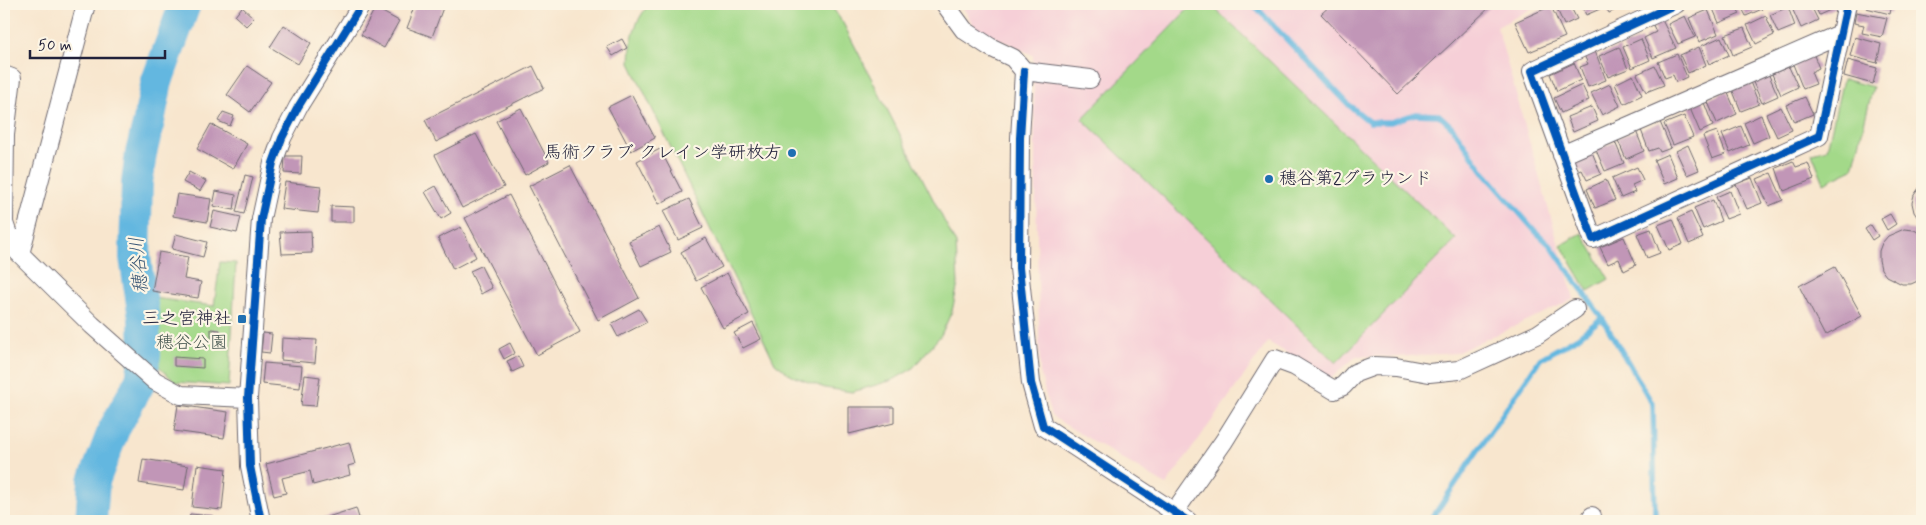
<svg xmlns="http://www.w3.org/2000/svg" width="1926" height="525" viewBox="0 0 1926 525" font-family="Mynerve,'Klee One',sans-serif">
<rect width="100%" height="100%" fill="#fcf5e5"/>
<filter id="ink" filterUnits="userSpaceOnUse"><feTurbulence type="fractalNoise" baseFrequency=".02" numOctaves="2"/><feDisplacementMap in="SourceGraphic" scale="10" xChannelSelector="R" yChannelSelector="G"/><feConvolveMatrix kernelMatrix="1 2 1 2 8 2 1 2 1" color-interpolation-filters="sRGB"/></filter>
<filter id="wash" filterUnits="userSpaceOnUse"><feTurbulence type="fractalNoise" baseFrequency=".0096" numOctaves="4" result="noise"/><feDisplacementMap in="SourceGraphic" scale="20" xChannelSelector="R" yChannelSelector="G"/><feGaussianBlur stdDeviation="1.12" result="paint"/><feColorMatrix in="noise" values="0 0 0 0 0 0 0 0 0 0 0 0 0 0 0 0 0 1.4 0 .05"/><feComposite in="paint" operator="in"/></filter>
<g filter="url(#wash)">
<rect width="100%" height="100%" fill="#f8e6ce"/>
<path fill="#f6cfd7" d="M961 4H1540L1497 27 1574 299 1456 353 1397 357 1357 356 1331 378 1268 342 1166 485 1051 416 1040 372 1033 55 975 28Z"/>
<path fill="#a3d989" stroke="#627e62" d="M649 4H830L843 23 956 244 958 284 952 311 941 335 912 369 893 380 852 392 825 388 792 376 775 363 630 63C631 37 633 25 649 4Z
M1193 4H1210L1456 239 1336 363 1082 119Z
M1843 79 1873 87 1853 169 1824 183 1812 153 1827 149Z
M1582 233 1609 279 1588 291 1561 245Z
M220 262 236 263 229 386 175 382 138 346 146 297 214 306Z"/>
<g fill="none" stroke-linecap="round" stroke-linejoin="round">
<path stroke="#64b7e0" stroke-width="5.5" d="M1253 4 1350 106 1370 122H1391L1415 114 1439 115 1452 127 1483 171 1535 231 1550 245 1602 318 1653 405 1655 521
M1430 521 1540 359 1578 337 1602 318"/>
<path stroke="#64b7e0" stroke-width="32" d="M91 521 94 481 114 429 141 380 145 355 144 318 135 257 137 183 141 153 149 121 157 81 185 4"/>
</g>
<g id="blocks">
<path fill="#c196b7" d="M383 4H398L396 10Z
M416 4 444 5 432 37 407 28Z
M1332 4H1491L1492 5 1398 94 1321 14Z
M1569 4 1577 19 1564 25 1557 9Z
M1581 4H1598L1600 9 1586 15Z
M1604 4H1628L1609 13Z
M1711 4H1735L1740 14 1719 23Z
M1740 4H1759L1762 9 1746 16Z
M1796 4H1810L1818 20 1801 28 1791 6Z
M1814 4H1835L1837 7 1819 15Z
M1867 4H1892L1890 14 1866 8Z
M1551 6 1565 37 1529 52 1515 22Z
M242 7 254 18 246 26 235 16Z
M1788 7 1795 26 1778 33 1770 15Z
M375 8 399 21 384 48 361 35Z
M1708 10 1718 34 1699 42 1689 18Z
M1856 12 1887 18 1882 37 1862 33 1864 25 1854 23Z
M1685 16 1695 37 1678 44 1668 24Z
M1766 16 1774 35 1756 44 1747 25Z
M1662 20 1676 48 1653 58 1644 38 1656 32 1653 25Z
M284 25 311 43 298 64 270 47Z
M1744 28 1752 47 1733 55 1725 35Z
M1721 37 1729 55 1709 64 1701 46Z
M1855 37 1881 44 1877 63 1850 56Z
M622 39 627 48 613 56 607 47Z
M1641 39 1650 60 1632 68 1623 47Z
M1619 47 1628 69 1608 77 1599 56Z
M1699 47 1706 65 1688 73 1680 55Z
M1595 51 1606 80 1588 87 1580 67 1588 64 1584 55Z
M1813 53 1819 68 1811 72 1816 84 1803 89 1792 62Z
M1677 54 1687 77 1676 82 1673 75 1665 78 1658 62Z
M1848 60 1877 68 1873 84 1844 76Z
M1574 63 1581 80 1557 91 1550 74Z
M247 66 271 82 250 112 227 95Z
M533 66 544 88 436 142 425 120Z
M1655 66 1664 85 1646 92 1637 74Z
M1789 67 1798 87 1781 95 1772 74Z
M1768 73 1778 96 1762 103 1752 80Z
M1633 75 1642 95 1624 104 1615 84Z
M1750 82 1759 104 1741 111 1732 89Z
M1610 84 1620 106 1602 115 1591 93Z
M1582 85 1589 100 1561 113 1554 98Z
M1727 91 1737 114 1717 123 1707 100Z
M632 95 655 138 631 151 608 107Z
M1805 97 1813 114 1794 122 1786 105Z
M1703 100 1713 126 1700 132 1689 106Z
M1592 107 1598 121 1573 132 1567 117Z
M1781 107 1792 130 1777 137 1766 114Z
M521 108 549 162 525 175 496 121Z
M223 112 234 116 230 126 218 121Z
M1761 115 1769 136 1753 143 1744 123Z
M1684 116 1693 137 1673 145 1664 124Z
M1660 122 1671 148 1660 152 1658 148 1649 151 1641 130Z
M211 124 247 144 233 169 197 149Z
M1741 126 1749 145 1730 153 1722 134Z
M1636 131 1644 151 1626 159 1617 138Z
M1717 131 1726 154 1712 159 1703 136Z
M476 134 504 187 462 208 435 155Z
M1615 142 1624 163 1605 171 1596 150Z
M1688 145 1699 170 1687 175 1676 151Z
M660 149 682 192 659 204 637 161Z
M1592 152 1601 174 1587 180 1582 170 1577 172 1572 160Z
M1668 154 1678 178 1664 184 1654 160Z
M285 156H302L301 174 284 173Z
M1793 161 1796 167 1808 163 1814 179 1784 191 1776 168Z
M570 165 639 298 598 320 529 186Z
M1637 167 1643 180 1632 185 1635 192 1621 198 1612 178Z
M189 172 206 181 200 191 183 182Z
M1771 173 1783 200 1769 206 1757 179Z
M245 175 253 177 244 214 236 212Z
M1752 178 1762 203 1747 209 1736 184Z
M1606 180 1615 200 1595 208 1587 189Z
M285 182 321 186 318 213 281 209Z
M1922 184V224L1914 212 1912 203 1914 195Z
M436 186 451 213 441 219 425 192Z
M216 191 236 195 234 210 213 206Z
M1730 191 1739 214 1726 219 1716 197Z
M177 194 211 199 207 222 173 216Z
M509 195 580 332 537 355 465 218Z
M689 199 703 228 678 240 663 211Z
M1713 200 1721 221 1703 229 1694 208Z
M331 206 354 207V222H331Z
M214 211 241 217 237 233 210 227Z
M1691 212 1703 238 1689 244 1678 218Z
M1890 214 1896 224 1887 230 1881 219Z
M1673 219 1683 244 1669 250 1658 225Z
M1871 225 1878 236 1872 240 1865 229Z
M461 227 476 257 453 269 438 238Z
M659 227 671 252 641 266 629 241Z
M1651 229 1660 253 1647 258 1637 234Z
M1904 229 1914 230 1922 234V279L1911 284H1902L1886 276 1881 269 1879 260V251L1882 243 1888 236Z
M311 231 312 253 282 254 280 232Z
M176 234 207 242 203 257 172 249Z
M1624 237 1636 265 1624 271 1619 259 1608 264 1600 247Z
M706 238 722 267 696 281 681 252Z
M159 252 188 257 184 279 201 282 198 298 152 291Z
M481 266 492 288 481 294 470 271Z
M1835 267 1862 316 1825 336 1799 286Z
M727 273 749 314 723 328 701 287Z
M639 309 647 322 618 337 611 324Z
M753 323 761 339 743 348 734 333Z
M211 329 220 330V338L211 337Z
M263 333 272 334 270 353 261 352Z
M282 338 317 340 315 363 281 360Z
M510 343 515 353 504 359 499 349Z
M518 356 523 367 512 372 507 361Z
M174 357 203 359V368L174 366Z
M264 363 302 366 300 388 262 384Z
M305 375 320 377 316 406 301 405Z
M178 405 228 412 224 438 174 431Z
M849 407H894V423L849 434Z
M349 442 355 464 348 466 350 475 313 485 310 471 282 478 286 493 274 496 266 464Z
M143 459 188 466 184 490 139 483Z
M197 465 226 469 222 510 192 507Z
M356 508 360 521H315Z
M190 514 214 516 213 521 189 519Z"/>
</g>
</g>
<g filter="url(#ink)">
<use href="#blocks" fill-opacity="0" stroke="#6d676e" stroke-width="1"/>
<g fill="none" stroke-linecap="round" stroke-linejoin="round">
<g stroke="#6d676e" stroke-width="20">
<path id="minor" d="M945 4 964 30 990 47 1013 58 1024 71 1090 79
M1676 4 1532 71 1593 239 1819 136 1847 4
M1024 71 1020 138 1019 268 1031 383 1043 426 1188 521
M4 75 12 78 5 135 4 223 12 246 92 325 155 381 181 395 248 398
M1562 155 1840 34
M20 254 86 4
M261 521 250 466 248 398 261 219 273 163 282 138 298 107 362 4
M1168 521 1224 441 1275 359 1294 366 1334 390 1343 386 1355 373 1374 366 1396 367 1429 373 1459 370 1538 334 1575 309
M1592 521V516"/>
</g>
<use href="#minor" stroke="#fff" stroke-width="18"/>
<g stroke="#fcf5e5" stroke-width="11">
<path id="cycleway" d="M1676 4 1532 71 1593 239 1819 136 1847 4
M1024 71 1020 138 1019 268 1031 383 1043 426 1188 521
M261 521 250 466 248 398 261 219 273 163 282 138 298 107 362 4"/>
</g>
<use href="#cycleway" stroke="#0057b8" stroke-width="8"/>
</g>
</g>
<g fill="#1f6fb2" stroke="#fcf5e5" stroke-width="2">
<circle cx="792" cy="153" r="5"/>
<circle cx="1269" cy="179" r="5"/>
<rect x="237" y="314" width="10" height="10" rx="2.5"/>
</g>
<g text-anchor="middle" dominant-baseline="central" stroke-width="4.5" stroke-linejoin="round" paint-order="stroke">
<g font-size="18" fill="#22223b" stroke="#fcf5e5" text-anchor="end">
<text x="782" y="153">馬術クラブ クレイン学研枚方</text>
<text x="1279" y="179" text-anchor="start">穂谷第2グラウンド</text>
<text x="232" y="319">三之宮神社</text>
</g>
<g font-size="18" fill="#495952" stroke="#fcf5e5">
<text x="192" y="343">穂谷公園</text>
</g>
<g font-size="19" font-style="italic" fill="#395675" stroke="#fcf5e5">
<text transform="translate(139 265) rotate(-95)">穂谷川</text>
</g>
</g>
<rect width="1926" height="525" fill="none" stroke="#fcf5e5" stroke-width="20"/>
<path d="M30 50v8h135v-8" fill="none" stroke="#22223b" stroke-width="2.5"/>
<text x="38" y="50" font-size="15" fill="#22223b" stroke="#fcf5e5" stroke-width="4" paint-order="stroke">50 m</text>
</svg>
